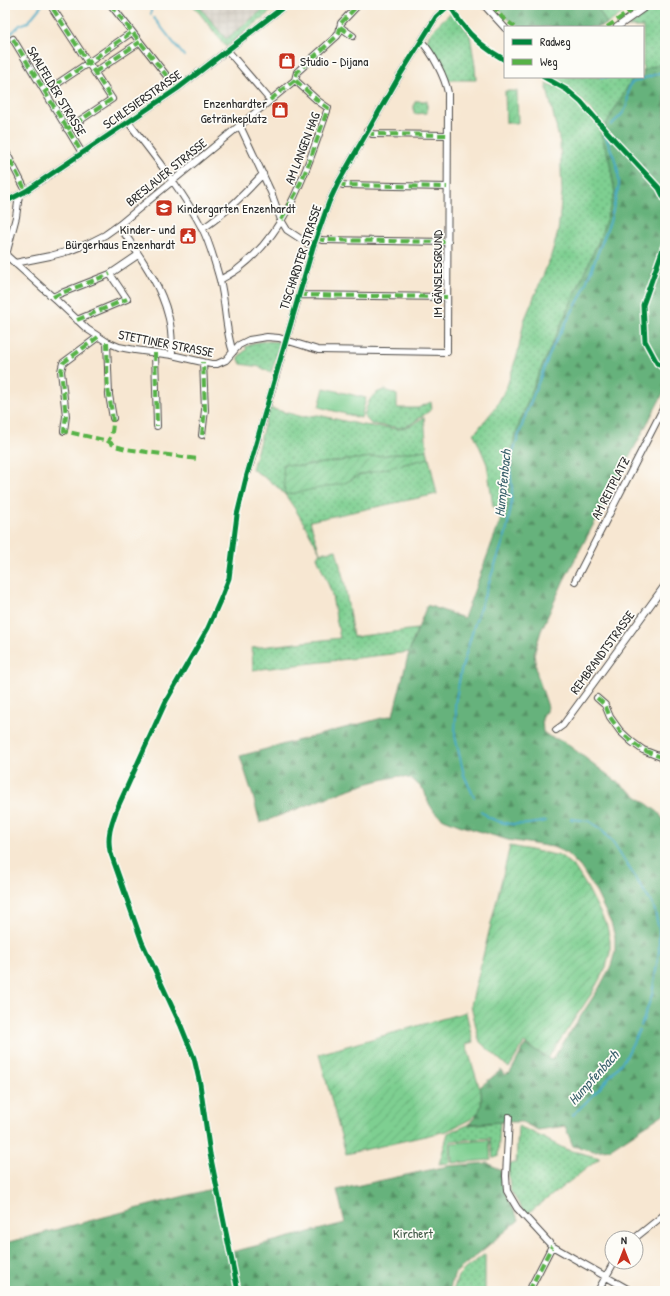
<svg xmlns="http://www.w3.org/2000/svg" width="670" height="1296" viewBox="0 0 670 1296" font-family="'Patrick Hand',sans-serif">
<defs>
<pattern id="industrial-grid" width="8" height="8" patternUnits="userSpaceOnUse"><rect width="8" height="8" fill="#cac3b8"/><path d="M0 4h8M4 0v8" fill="none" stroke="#aea89e"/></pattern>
<pattern id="grass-dots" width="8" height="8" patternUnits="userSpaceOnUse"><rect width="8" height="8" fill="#7ecf91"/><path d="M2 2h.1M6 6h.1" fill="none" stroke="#67a877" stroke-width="1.8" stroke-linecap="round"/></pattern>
<pattern id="forest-firs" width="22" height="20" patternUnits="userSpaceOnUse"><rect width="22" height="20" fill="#66b27b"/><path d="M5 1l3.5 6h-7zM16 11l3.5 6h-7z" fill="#549165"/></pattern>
<pattern id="garden-furrows" width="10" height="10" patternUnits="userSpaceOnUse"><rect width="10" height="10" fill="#7ecf91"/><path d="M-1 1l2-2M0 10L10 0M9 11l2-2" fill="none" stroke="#67a877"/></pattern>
</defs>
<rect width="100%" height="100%" fill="#fdfcf7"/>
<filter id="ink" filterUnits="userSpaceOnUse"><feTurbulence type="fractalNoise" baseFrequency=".025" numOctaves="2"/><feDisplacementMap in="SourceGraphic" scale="8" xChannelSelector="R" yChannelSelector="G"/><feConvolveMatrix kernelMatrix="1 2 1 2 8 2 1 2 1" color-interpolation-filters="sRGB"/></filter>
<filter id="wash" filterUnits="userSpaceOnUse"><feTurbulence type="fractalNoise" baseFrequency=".012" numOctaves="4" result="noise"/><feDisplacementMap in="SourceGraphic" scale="16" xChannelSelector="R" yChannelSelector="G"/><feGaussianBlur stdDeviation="0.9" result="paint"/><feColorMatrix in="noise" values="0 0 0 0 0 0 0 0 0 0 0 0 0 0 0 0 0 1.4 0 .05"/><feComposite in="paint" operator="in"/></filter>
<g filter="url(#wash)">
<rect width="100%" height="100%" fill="#f7e7d2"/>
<path fill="url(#industrial-grid)" d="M193 5H279L226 47Z"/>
<path fill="url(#grass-dots)" stroke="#547d5e" d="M193 5H198L226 39 269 5H279L226 47Z
M596 5H634L607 24Z
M658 5H665V63L648 68 643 72V27H628Z
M453 11 470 35 475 66 476 80H447L427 44C425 34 445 18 453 11Z
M548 77H635L632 79 605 126 584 102 570 90Z
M546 84 559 87 580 103 599 127 609 159 615 193 600 238 536 380 514 438 506 505 493 507 487 464 474 434 496 407 507 386 518 352 524 321 550 259 558 232 562 193 560 143Z
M416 101H427V113L414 114V104Z
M264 341 281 342 271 373 260 367 241 364 238 357 247 349 245 347 254 343Z
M386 390 397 395V408H418L431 402 432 409 413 423 401 428 371 424 364 416C368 403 370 392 386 390Z
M269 408 303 417 318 415 362 425 400 429 414 424 424 417 427 450 301 466 283 464 345 483 359 475 429 458 437 494 310 521 320 553 336 550 345 585 353 637 417 629 409 652 253 670 252 648 340 638 331 591 317 557 320 552C309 533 299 513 286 496 277 485 264 477 252 469Z
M500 1122 498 1157H493L490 1138 450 1141V1163L439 1164 448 1133 468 1125Z
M518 1126 532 1132 565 1149 600 1158 526 1215 510 1190 508 1164 516 1163Z
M485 1254V1291H453L458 1276 465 1269Z"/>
<path fill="url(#forest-firs)" stroke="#486e53" d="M496 5H596L607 24 599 27H520L508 19Z
M665 63V390L564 580 541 631 534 654 537 674 548 707 542 719 543 732 550 737 563 741 612 778 658 812 665 822V1113L610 1149 594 1151 573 1146 565 1126 538 1130 522 1122H504L469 1124C481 1110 484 1106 480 1087L501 1070 504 1075 510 1073 525 1045 552 1060 599 988 611 966 615 951V937L611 923 595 890 581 868 566 853 553 847 508 840 459 825 444 819 435 813 428 802 424 790 412 779 399 776 376 781 347 790 260 823 253 796 240 756 393 715 409 652 427 605 464 618 506 505 514 438 536 380 600 238 615 193 609 159 601 136 605 126 632 79 635 77H643V72L648 68Z
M488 1163 501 1171 504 1191 519 1220 455 1273 449 1291H5V1243L215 1188 228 1253 345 1223 337 1190 448 1166Z"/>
<path fill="url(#garden-furrows)" stroke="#547d5e" d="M505 91H517L518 123H506Z
M427 450 429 458 359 475 345 483 285 495 283 464 301 466Z
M510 846 561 856 575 868 587 887 607 926 610 941V953L606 967 592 993 548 1058 524 1043 509 1068 480 1042 478 1036 471 1005Z
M466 1012 473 1042 466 1044 481 1093V1105L479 1111 471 1119 447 1131 346 1154 319 1054Z"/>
<path fill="#7ecf91" stroke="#547d5e" d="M324 388 366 398 361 418 319 407Z
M489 1140 491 1160 452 1163 451 1143Z"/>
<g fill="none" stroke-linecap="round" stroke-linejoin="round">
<path stroke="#47aac6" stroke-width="2" d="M148 5 151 8V14
M154 18 184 56
M5 39 20 25 28 22 42 5
M601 77H608
M611 125C616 120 625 114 627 105 629 96 626 93 631 83L665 71
M474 797 464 775 455 736 456 712 455 704 461 671 475 623 506 533 511 507 512 489 510 467 512 455 527 411 553 346 581 296 610 222 619 185 618 171 614 157 605 135
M481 811C484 813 487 817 490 818 508 827 529 825 546 821
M571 819 589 821 602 830 614 844 654 907 659 930V952L652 995 641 1026
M573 1115 600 1088 626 1057 639 1030"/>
</g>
</g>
<g filter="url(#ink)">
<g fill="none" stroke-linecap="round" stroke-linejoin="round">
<g stroke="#4a4744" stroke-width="8">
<path id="minor" d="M111 5 177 89
M484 5 505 28
M53 9 112 99 67 129
M340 27 353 36
M617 27 648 5
M13 39 82 153
M228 51 270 100
M95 72 140 42
M45 92 88 63 132 32
M129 123C155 157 182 190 202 228 210 243 215 263 220 280 226 303 225 330 233 352
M240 126 271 192 281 220 287 230 313 247
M367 131 372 134 447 135
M5 150 26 191
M5 167 12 164
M338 183 343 185 447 187
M19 195 16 217 6 255 56 300 87 329 107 342 119 347 135 350 172 355 211 364H217L226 360 239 345 249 340 267 337 279 338 318 350 447 352 448 93C445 77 432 52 421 41
M5 202 26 191 177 89 286 5
M119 225C137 253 160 282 168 315 172 328 172 342 172 355
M202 229C225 214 244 194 263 174
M317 238 322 240 448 242
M15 263 50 256 69 251 87 244 105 235 119 225 295 80 297 72 337 36 339 33 341 23 358 5
M220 280C226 276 233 273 238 269 289 231 308 166 328 108L318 101 295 80
M299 295 447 297
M53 297 59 294 110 274
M77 320 127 299 110 274 138 255
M107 342 109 395 113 418
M155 353 157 426
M64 431 66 416 61 371 63 363 98 337
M202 435 205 410 203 362
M248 472 313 247 329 202 338 183 397 80 436 17 449 5
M575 581 665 405
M597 698 605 705 610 717 620 731 632 742 643 750 661 757 665 762
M556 730 563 725 665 585
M509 1117 506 1176 507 1191 517 1208 552 1246 631 1291
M635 1238 665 1214
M529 1291 552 1246
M598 1291 614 1262"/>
</g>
<use href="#minor" stroke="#fff" stroke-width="6"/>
<path stroke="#56b246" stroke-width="4" stroke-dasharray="8 4" stroke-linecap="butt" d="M111 5 177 89
M493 5 502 17 515 27
M53 9 112 99 67 129
M340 27 353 36
M607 27 639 5
M13 39 82 153
M95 72 140 42
M45 92 88 63 132 32
M270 100 295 80 297 72 337 36 339 33 341 23 358 5
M367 131 372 134 447 135
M5 150 26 191
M5 167 12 164
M338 183 343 185 447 187
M281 220 297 191 309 163 328 108 318 101 295 80
M317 238 322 240 448 242
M299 295 447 297
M53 297 59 294 110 274
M77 320 127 299
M98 337 63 363 61 371 66 416 64 431 108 441 115 446 126 449 197 459
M107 342C108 360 106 378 109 395 111 409 117 429 108 441
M155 353 157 426
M202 435 205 410 203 362
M597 698 605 705 610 717 620 731 632 742 643 750 661 757 665 762
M529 1291 552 1246"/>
<g stroke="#fdfcf7" stroke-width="8">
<path id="cycleway" d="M449 5C454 11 457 18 462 24 473 39 489 51 505 60
M544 77 567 90 581 102 617 143 659 188 665 200
M5 202 26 191 177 89 286 5
M665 243 643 305 645 341 657 363 665 369
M238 1291 210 1154 200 1084 194 1058 181 1026 142 942 110 851C107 836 111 825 116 811L166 701 208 628 222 596 229 578 237 515 246 478 299 295 313 247 329 202 338 183 397 80 436 17 449 5"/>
</g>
<use href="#cycleway" stroke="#00873e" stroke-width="5"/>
</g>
</g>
<defs>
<g id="shop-square" transform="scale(0.9)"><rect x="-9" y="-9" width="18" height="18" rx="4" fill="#c8321e" stroke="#fdfcf7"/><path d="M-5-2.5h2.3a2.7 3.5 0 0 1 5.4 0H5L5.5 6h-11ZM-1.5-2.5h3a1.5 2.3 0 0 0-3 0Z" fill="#fff"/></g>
<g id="school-square" transform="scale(0.9)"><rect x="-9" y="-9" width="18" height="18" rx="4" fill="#c8321e" stroke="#fdfcf7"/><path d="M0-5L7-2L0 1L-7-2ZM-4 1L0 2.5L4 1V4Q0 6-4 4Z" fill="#fff"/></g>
<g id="civic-square" transform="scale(0.9)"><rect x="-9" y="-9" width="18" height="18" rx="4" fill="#c8321e" stroke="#fdfcf7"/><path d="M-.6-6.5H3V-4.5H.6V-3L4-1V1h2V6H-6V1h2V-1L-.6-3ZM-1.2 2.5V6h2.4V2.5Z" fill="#fff"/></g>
</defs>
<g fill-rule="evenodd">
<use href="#shop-square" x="287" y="61"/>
<use href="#shop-square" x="280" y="110"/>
<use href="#school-square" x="164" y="208"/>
<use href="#civic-square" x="188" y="236"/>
</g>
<g text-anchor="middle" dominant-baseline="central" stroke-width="3.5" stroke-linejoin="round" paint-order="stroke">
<g font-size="13" fill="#2b2b2b" stroke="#fdfcf7" text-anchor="start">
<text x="300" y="61">Studio - Dijana</text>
<text x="267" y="103" text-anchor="end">Enzenhardter<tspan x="267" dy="15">Getränkeplatz</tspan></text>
<text x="177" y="208">Kindergarten Enzenhardt</text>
<text x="175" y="229" text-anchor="end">Kinder- und<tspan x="175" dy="15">Bürgerhaus Enzenhardt</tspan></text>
</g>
<g font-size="13" fill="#2b2b2b" stroke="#fdfcf7">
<text transform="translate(57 91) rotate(59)">SAALFELDER STRASSE</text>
<text transform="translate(142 99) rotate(-35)">SCHLESIERSTRASSE</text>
<text transform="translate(302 148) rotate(-69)">AM LANGEN HAG</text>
<text transform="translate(166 172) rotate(-39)">BRESLAUER STRASSE</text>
<text transform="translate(300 257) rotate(-72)">TISCHARDTER STRASSE</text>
<text transform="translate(437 274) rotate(-90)">IM GÄNSLESGRUND</text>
<text transform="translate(166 343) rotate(11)">STETTINER STRASSE</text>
<text transform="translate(610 488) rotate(-63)">AM REITPLATZ</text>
<text transform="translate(602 652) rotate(-54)">REMBRANDTSTRASSE</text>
</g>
<g font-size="13" fill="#445c4a" stroke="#fdfcf7">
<text x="413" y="1233">Kirchert</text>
</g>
<g font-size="14" font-style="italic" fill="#365e69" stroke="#fdfcf7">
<text transform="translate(502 483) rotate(-84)">Humpfenbach</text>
<text transform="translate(593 1077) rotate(-48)">Humpfenbach</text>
</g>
</g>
<rect width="670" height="1296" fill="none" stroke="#fdfcf7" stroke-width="20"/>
<rect x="504" y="26" width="140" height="52" fill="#fdfcf7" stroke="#a9a8a5"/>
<rect x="512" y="39" width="20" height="6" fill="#00873e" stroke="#a9a8a5"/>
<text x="540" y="46" font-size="12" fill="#2b2b2b">Radweg</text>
<rect x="512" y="59" width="20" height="6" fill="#56b246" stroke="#a9a8a5"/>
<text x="540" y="66" font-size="12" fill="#2b2b2b">Weg</text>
<g transform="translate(624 1250)"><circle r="19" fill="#fdfcf7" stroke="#a9a8a5"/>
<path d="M0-3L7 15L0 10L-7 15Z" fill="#c8321e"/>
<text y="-6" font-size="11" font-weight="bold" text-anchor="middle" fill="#2b2b2b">N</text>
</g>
</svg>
